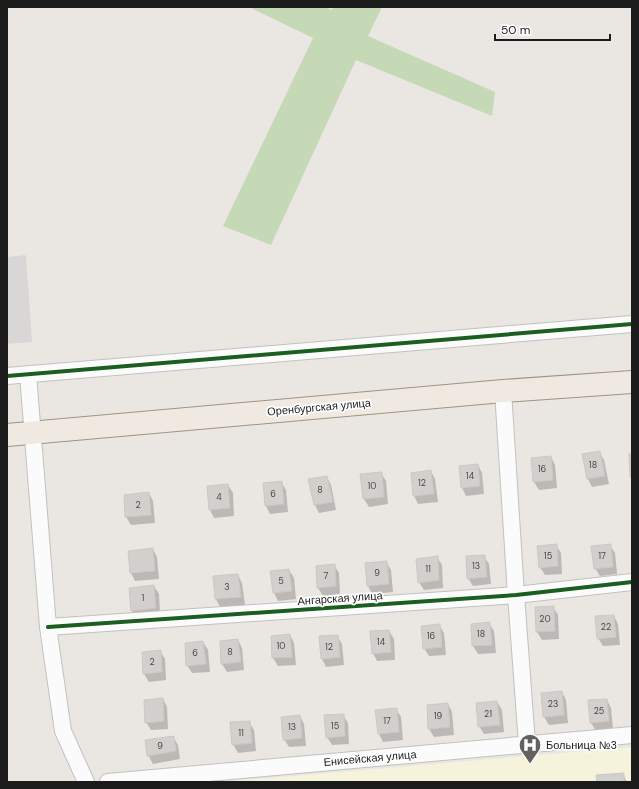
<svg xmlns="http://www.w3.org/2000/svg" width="639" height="789" viewBox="0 0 639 789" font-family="'DM Sans',sans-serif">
<rect width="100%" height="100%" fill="#eae7e3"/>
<path fill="#f6f3dc" d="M632 747V782H224Z"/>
<path fill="#c6d9b7" d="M249 7H325L332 10 333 7H382L368 36 495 92 492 116 356 60 271 245 223 226 313 38Z"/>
<path fill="#d8d7d5" d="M26 255 32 342 7 344V257Z"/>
<path fill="#0003" d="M599 452 604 460 609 484 592 487 588 479 583 455Z
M551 457 555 465 557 488 539 490 534 482Z
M478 465 482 473 484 494 466 496 462 488 460 467Z
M431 471 435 479 438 502 418 504 414 496 412 474Z
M381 473 386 481 388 504 369 507 364 499Z
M327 477 331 485 336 510 319 513 315 505Z
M281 482 286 490 288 512 270 514 266 506Z
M228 485 233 493 234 516 214 518 210 510 208 487Z
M149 493 153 501 155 523 131 525 126 517 125 496Z
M556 545 561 553 562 574 545 575 540 567Z
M610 545 615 553 617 574 600 576 595 568Z
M153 549 157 557 159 579 135 581 131 573 129 552Z
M484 556 489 564 491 584 473 586 468 578Z
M437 557 442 565 443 588 424 590 419 582Z
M386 562 391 570 393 592 372 594 368 586Z
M334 565 339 573 340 594 323 596 318 588 317 567Z
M289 570 294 578 296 599 278 601 274 593Z
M238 575 242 583 245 605 220 607 216 599Z
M154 586 159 594 160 615 136 618 132 610Z
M553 607 558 615 559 639 542 640 537 632Z
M614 616 618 624 620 645 603 646 598 638Z
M489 623 494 631 496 653 478 654 473 646 472 625Z
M439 625 444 633 446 655 429 656 424 648Z
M389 631 394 639 395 660 377 661 373 653Z
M290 635 294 643 296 665 278 666 273 658 272 637Z
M337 636 342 644 344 665 326 667 322 659Z
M238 640 242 648 244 670 227 672 222 664Z
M203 642 208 650 210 672 192 673 187 665Z
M160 651 165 659 166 680 149 682 144 674 143 653Z
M562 692 566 700 568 723 549 725 544 717Z
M163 699 167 707 168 729 151 730 146 722Z
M607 700 611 708 613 729 596 731 591 723 589 701Z
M497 702 502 710 504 732 484 734 479 726Z
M448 704 452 712 454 735 434 737 429 729Z
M396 709 401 717 403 740 383 742 379 734Z
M343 715 348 723 349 744 332 745 327 737Z
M300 716 304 724 306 746 289 747 284 739Z
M249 722 254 730 256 751 238 753 233 744Z
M173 737 178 745 180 759 153 764 148 755Z
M623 774 627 782H598Z"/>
<path fill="#d2cfcc" stroke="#cdc8c4" d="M600 451 605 476 587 479 582 454Z
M629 454H632V477H630Z
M551 456 553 480 533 482 531 458Z
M478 464 480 486 461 488 459 466Z
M431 470 434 494 413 496 411 473Z
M382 472 384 497 363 499 360 474Z
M327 476 333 502 314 505 308 479Z
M282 481 284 504 265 506 263 483Z
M228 484 230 508 209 510 207 486Z
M149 492 151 515 125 517 124 495Z
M557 544 558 566 539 568 537 546Z
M611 544 613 567 594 569 591 546Z
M153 548 155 571 130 573 128 551Z
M485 555 487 577 467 579 466 556Z
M438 556 439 580 418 583 416 559Z
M387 561 389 584 367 586 365 563Z
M335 564 336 586 317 588 316 566Z
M289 569 292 591 273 593 270 571Z
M238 574 241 597 215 599 213 576Z
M154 585 156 608 131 611 129 588Z
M554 606 555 631 536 632 535 607Z
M614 615 616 637 597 639 595 616Z
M490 622 492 645 472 646 471 624Z
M440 624 442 647 423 649 421 626Z
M389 630 391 652 372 654 370 631Z
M290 634 292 657 272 658 271 636Z
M338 635 340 657 321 659 319 636Z
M238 639 241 662 221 664 220 641Z
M203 641 206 664 186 666 185 643Z
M161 650 162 672 143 674 142 652Z
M562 691 564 715 543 717 541 693Z
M163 698 164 721 145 723 144 700Z
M607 699 609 721 590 723 588 700Z
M497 701 500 725 478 727 476 703Z
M448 703 450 727 428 729 427 705Z
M397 708 399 732 378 734 375 710Z
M344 714 345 736 326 738 324 715Z
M300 715 302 738 283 740 281 717Z
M250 721 252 743 232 745 230 722Z
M174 736 176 751 147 756 145 740Z
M624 773V782H597L596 775Z"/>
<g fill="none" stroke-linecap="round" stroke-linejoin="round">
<g stroke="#c2c1bf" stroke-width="18">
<path id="minor" d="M28 374 48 627 63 731 86 782
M7 376 632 324
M503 391 516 595 527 744
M48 627 516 595 632 582
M108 782 632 735"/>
</g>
<g stroke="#a09380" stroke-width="24">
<path id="primary" d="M7 435 503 391 632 382"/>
</g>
<use href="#minor" stroke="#fcfbfb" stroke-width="16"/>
<use href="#primary" stroke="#efe9e2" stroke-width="22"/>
<g stroke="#fff" stroke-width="6">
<path id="cycleway" d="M7 376 632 324
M48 627 516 595 632 582"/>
</g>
<use href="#cycleway" stroke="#1b5e20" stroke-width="4"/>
</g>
<defs>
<g id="hospital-pin" transform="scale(1.15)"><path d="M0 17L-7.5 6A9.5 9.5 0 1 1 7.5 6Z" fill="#636261" stroke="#fff"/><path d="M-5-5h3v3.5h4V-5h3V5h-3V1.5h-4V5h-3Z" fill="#fff"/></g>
</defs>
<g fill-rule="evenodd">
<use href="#hospital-pin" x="530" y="745"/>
</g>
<g text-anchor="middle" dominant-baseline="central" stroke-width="3.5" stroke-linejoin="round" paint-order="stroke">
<g font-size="9" fill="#494847">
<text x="593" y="465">18</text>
<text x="542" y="469">16</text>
<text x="470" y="476">14</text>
<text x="422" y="483">12</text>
<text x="372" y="486">10</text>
<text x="320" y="490">8</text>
<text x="273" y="494">6</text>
<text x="219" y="497">4</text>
<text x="138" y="505">2</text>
<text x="548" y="556">15</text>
<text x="602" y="556">17</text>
<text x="476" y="566">13</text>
<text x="428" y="569">11</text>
<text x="377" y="573">9</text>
<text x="326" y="576">7</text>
<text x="281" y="581">5</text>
<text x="227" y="587">3</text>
<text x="143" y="598">1</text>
<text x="545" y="619">20</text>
<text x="606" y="627">22</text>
<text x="481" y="634">18</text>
<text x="431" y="636">16</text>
<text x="381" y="642">14</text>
<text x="281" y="646">10</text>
<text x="329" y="647">12</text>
<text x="230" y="652">8</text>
<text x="195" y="653">6</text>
<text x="152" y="662">2</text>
<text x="553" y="704">23</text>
<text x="599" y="711">25</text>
<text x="488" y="714">21</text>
<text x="438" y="716">19</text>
<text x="387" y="721">17</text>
<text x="335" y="726">15</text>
<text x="292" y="727">13</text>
<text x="241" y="733">11</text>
<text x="160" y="746">9</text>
</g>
<g font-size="11" fill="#1b1b1b" stroke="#fff">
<text transform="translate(319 407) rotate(-5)">Оренбургская улица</text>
<text transform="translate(340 598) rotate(-4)">Ангарская улица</text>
<text transform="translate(370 758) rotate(-5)">Енисейская улица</text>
</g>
<g font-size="11" fill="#1b1b1b" stroke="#fff" text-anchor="start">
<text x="546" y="745">Больница №3</text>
</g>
</g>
<rect width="639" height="789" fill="none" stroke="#1b1b1b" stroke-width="16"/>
<path d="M495 34v6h115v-6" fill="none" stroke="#1b1b1b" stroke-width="2"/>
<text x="501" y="34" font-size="12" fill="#1b1b1b" stroke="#ffffff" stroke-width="3" paint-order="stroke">50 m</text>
</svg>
